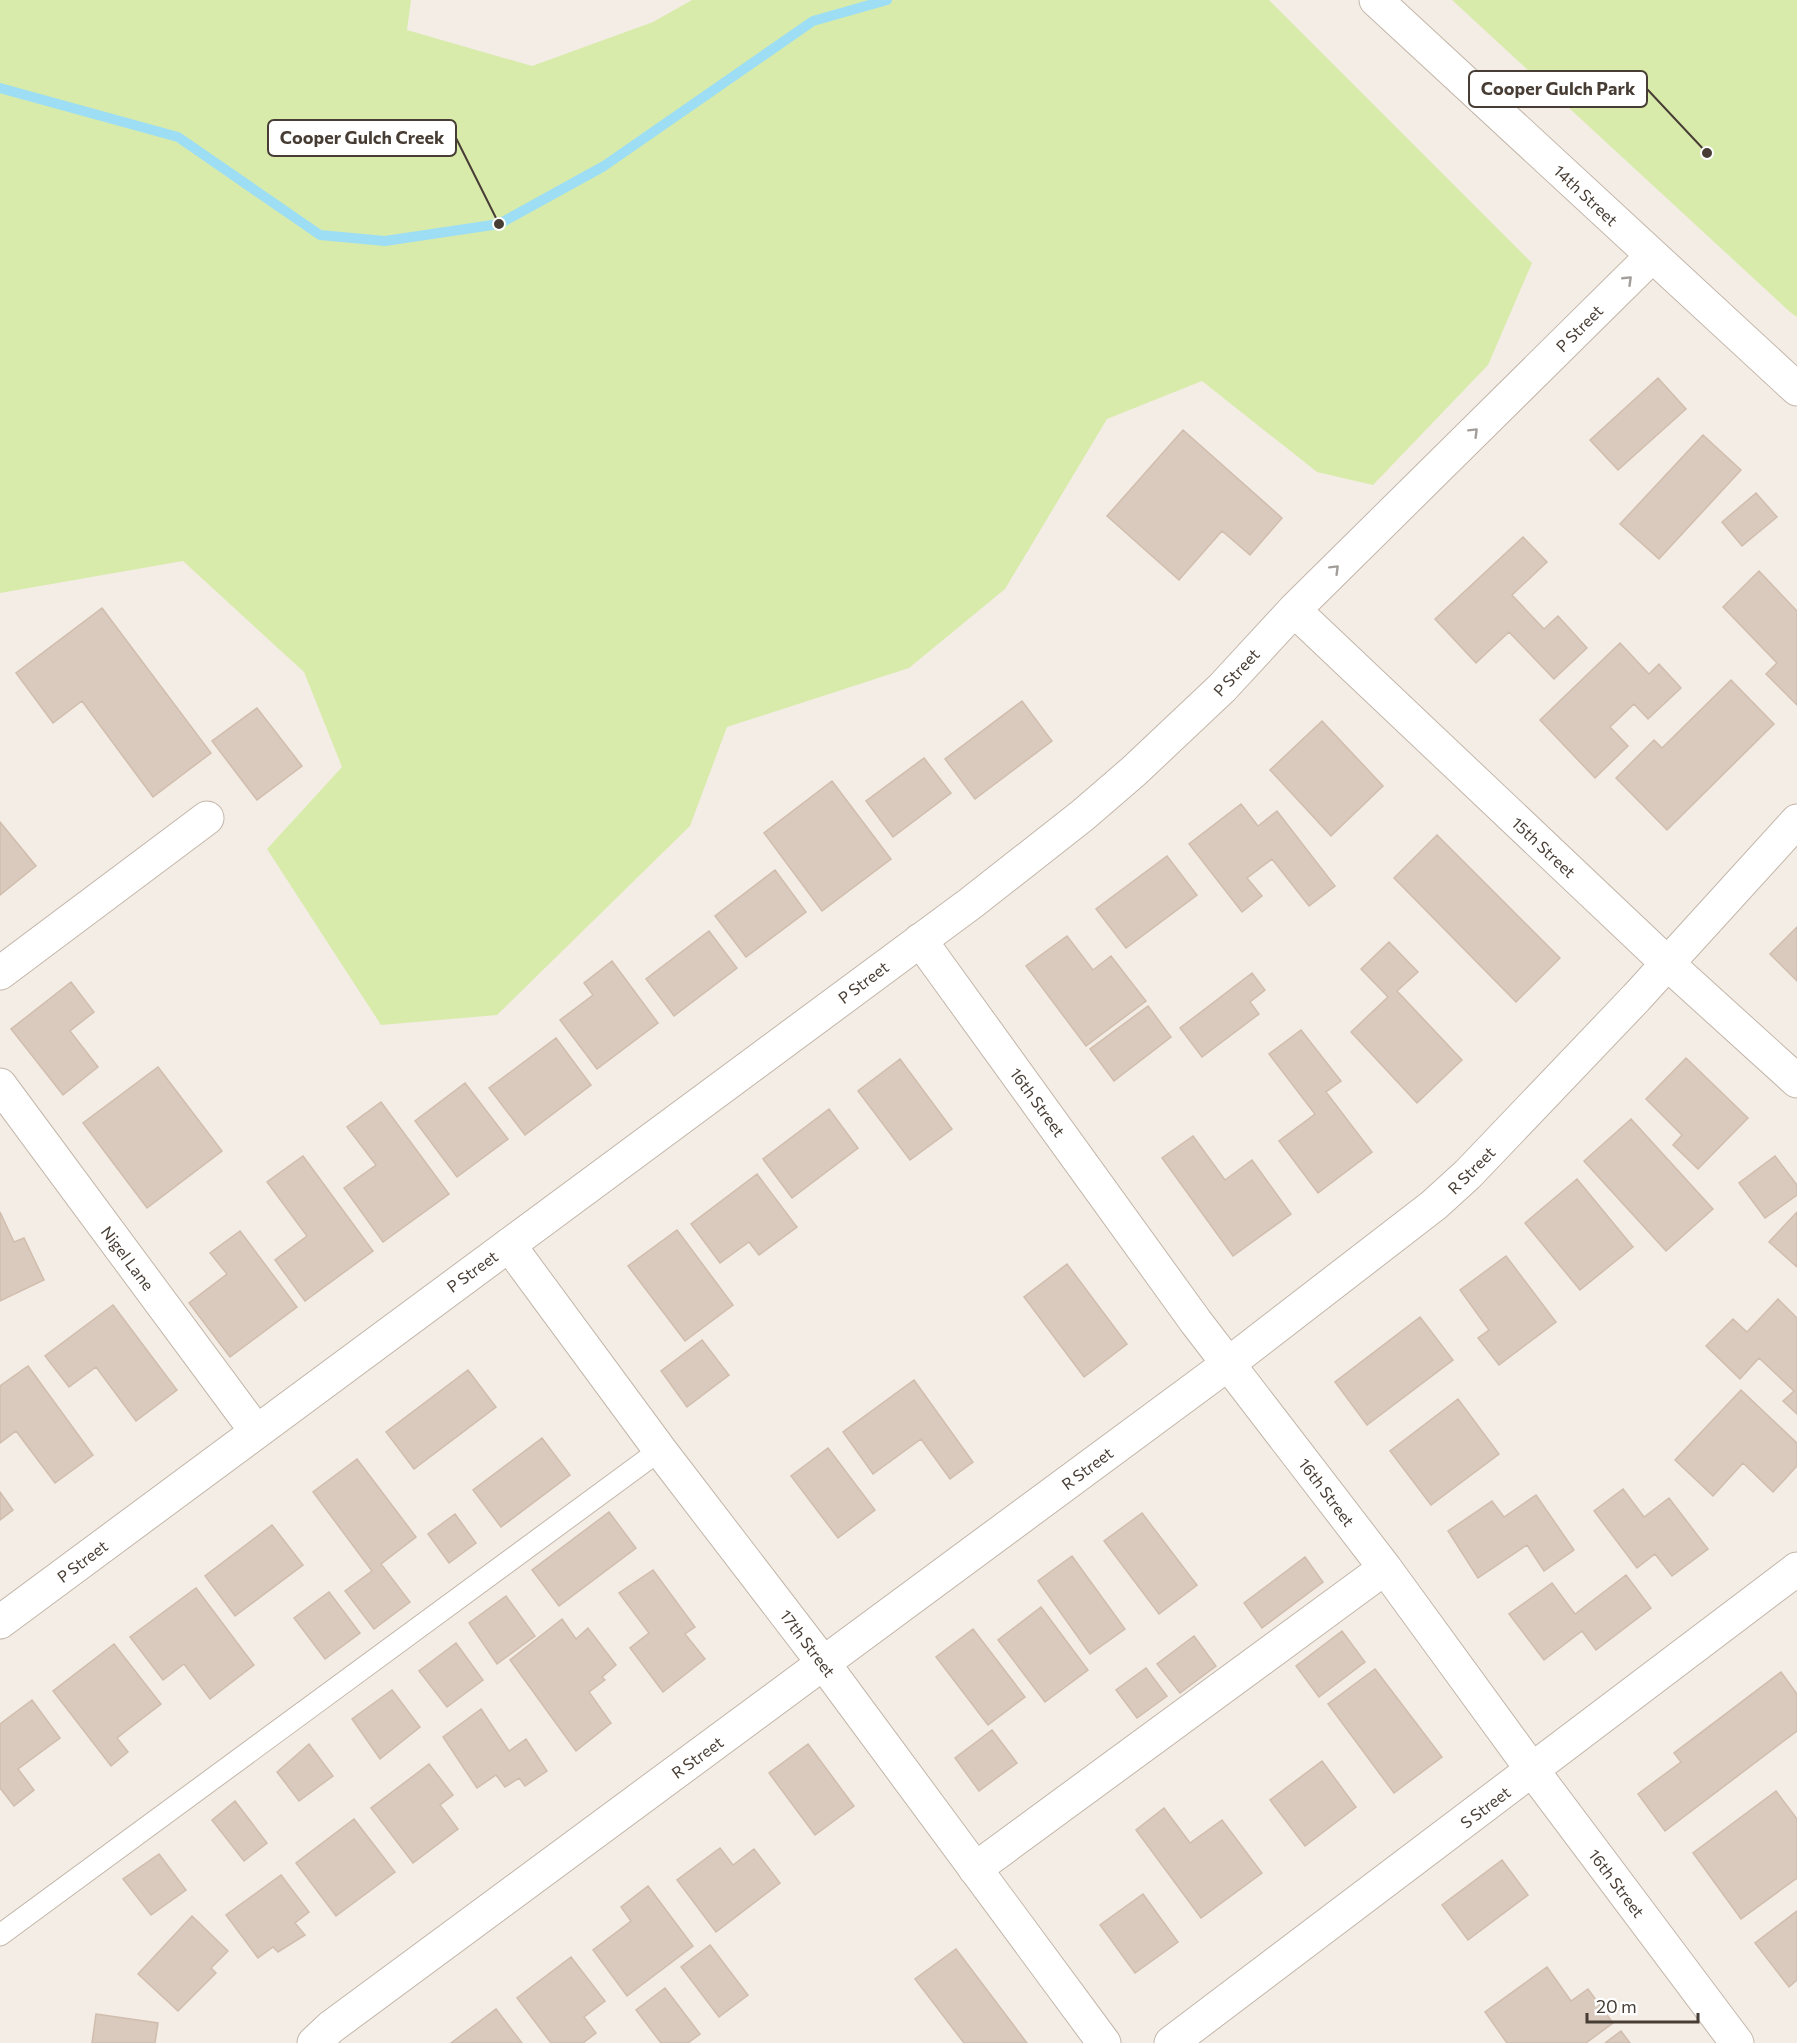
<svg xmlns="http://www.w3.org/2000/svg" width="1797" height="2043" viewBox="0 0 1797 2043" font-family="Commissioner,sans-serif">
<rect width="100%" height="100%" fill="#f4ede5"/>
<path fill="#d8ebab" d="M0 0H411L407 30 532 66 653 22 692 0H1269L1532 263 1488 365 1373 485 1317 472 1202 381 1107 419 1005 589 909 668 727 727 690 826 497 1015 381 1025 267 849 342 767 304 672 183 561 0 593Z
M1452 0H1797V317L1790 312Z"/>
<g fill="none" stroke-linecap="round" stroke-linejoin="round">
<path stroke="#9ddef5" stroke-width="10" d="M0 88 178 137 320 235 385 241 499 224 604 166 813 21 887 0"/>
</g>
<path fill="#d9cabd" stroke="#d1bdad" stroke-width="1.5" d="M1658 378 1686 409 1618 470 1590 440Z
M1183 430 1282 518 1250 555 1222 531 1179 580 1107 516Z
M1703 435 1741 470 1659 559 1620 524Z
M1756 493 1777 517 1742 546 1722 522Z
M1523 537 1547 562 1512 595 1544 629 1558 616 1587 648 1554 679 1509 632 1476 663 1435 619Z
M1759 571 1797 611V705L1766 674 1777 663 1723 607Z
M102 608 211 753 153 797 82 701 53 723 16 673Z
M1620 643 1649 674 1659 664 1681 688 1648 719 1634 704 1610 727 1628 746 1595 778 1540 720Z
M1731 680 1774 724 1667 830 1616 778 1654 740 1662 748Z
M1022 701 1052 741 975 799 945 759Z
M257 708 302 766 257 800 212 741Z
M1322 721 1383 786 1331 836 1270 770Z
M924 758 951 793 893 837 866 801Z
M832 781 891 859 822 911 764 833Z
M1241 804 1258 826 1277 811 1335 886 1309 906 1272 859 1247 878 1262 896 1242 912 1189 844Z
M0 822 36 866 0 895Z
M1437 835 1560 958 1516 1002 1394 878Z
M1167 856 1197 895 1126 948 1096 909Z
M775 870 806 912 746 957 715 916Z
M1797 927V981L1770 954Z
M709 931 737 968 674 1016 646 979Z
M1067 936 1093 970 1111 956 1146 1001 1086 1046 1026 966Z
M1389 942 1418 972 1397 991 1462 1060 1417 1103 1351 1032 1388 997 1361 969Z
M612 961 658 1023 597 1069 560 1020 593 995 584 983Z
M1252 973 1265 990 1250 1002 1259 1014 1202 1057 1180 1028Z
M71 982 94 1012 70 1031 98 1067 63 1095 11 1029Z
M1148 1006 1171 1037 1114 1081 1090 1049Z
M1301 1030 1341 1081 1326 1092 1372 1152 1318 1193 1279 1141 1315 1114 1269 1054Z
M556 1038 591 1085 525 1135 489 1088Z
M1686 1058 1748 1118 1698 1169 1673 1145 1682 1135 1646 1099Z
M900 1059 952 1129 910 1160 858 1091Z
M158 1067 222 1151 147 1208 83 1123Z
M465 1083 508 1139 457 1177 415 1121Z
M381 1102 449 1194 383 1242 344 1188 376 1165 347 1127Z
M829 1109 858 1148 792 1198 763 1159Z
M1631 1119 1713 1209 1666 1251 1584 1161Z
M1193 1136 1225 1180 1252 1160 1291 1214 1233 1256 1162 1158Z
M303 1156 373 1251 305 1301 275 1260 307 1236 267 1182Z
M1775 1156 1797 1185V1195L1765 1218 1739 1183Z
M757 1174 797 1227 759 1255 749 1242 720 1263 691 1224Z
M1577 1179 1633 1247 1580 1290 1525 1223Z
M0 1212 14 1242 24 1238 44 1280 0 1301Z
M1797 1212V1267L1769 1242Z
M677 1230 733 1305 685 1341 628 1266Z
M240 1231 297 1307 230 1357 189 1303 227 1274 210 1253Z
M1506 1256 1556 1322 1499 1365 1478 1338 1489 1330 1460 1290Z
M1067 1264 1127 1344 1084 1377 1024 1297Z
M1778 1299 1797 1318V1414L1783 1401 1794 1391 1759 1358 1740 1379 1706 1346 1733 1319 1747 1332Z
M113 1305 177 1390 136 1421 96 1367 69 1387 45 1356Z
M1420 1317 1453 1360 1367 1425 1335 1382Z
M702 1340 729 1375 687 1407 661 1371Z
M28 1366 93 1455 55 1483 16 1431 0 1443V1386Z
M468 1370 496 1407 414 1469 386 1432Z
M914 1380 973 1462 950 1479 921 1439 873 1474 843 1432Z
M1741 1390 1797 1443V1466L1773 1492 1743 1463 1713 1496 1675 1460Z
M1458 1399 1499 1454 1431 1505 1390 1451Z
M542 1438 570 1475 501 1527 473 1490Z
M828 1448 875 1510 838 1538 791 1476Z
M357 1459 416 1537 381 1564 410 1602 374 1629 345 1591 372 1571 313 1492Z
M1623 1489 1644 1517 1669 1498 1708 1549 1672 1576 1655 1554 1637 1568 1594 1511Z
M0 1492 13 1510 0 1520Z
M1536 1495 1574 1550 1544 1571 1527 1545 1478 1578 1448 1531 1492 1501 1504 1517Z
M609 1512 636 1548 559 1606 532 1570Z
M1142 1513 1197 1585 1159 1614 1104 1541Z
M455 1514 476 1543 449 1563 428 1534Z
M272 1525 303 1565 235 1616 205 1576Z
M1072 1556 1125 1629 1090 1654 1038 1581Z
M1305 1557 1323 1582 1262 1628 1244 1603Z
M653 1570 695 1627 685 1634 705 1659 663 1692 630 1648 649 1633 619 1593Z
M1626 1575 1651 1608 1596 1650 1582 1631 1544 1660 1509 1614 1552 1583 1575 1614Z
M196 1588 254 1665 210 1699 184 1664 163 1680 130 1637Z
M329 1592 360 1633 325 1659 294 1618Z
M506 1596 535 1636 497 1664 469 1623Z
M1041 1607 1088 1670 1045 1702 998 1640Z
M562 1619 576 1639 588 1628 616 1665 602 1677 605 1680 589 1692 611 1723 576 1751 510 1660Z
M973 1629 1025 1697 988 1725 936 1657Z
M1342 1631 1365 1662 1319 1697 1296 1666Z
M1194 1636 1216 1666 1180 1693 1157 1664Z
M456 1643 483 1680 447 1707 419 1671Z
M114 1644 161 1704 117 1738 128 1752 111 1766 53 1691Z
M1146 1668 1167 1696 1137 1718 1116 1690Z
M1375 1669 1442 1757 1394 1793 1328 1704Z
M1781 1672 1797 1694V1731L1665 1831 1638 1794 1681 1762 1674 1753Z
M392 1690 420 1727 380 1759 352 1719Z
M32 1700 60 1738 18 1769 34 1790 14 1806 0 1788V1724Z
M481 1709 509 1751 526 1739 547 1771 525 1786 519 1778 505 1787 496 1775 477 1788 443 1737Z
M992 1730 1017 1763 979 1791 955 1758Z
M309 1744 333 1776 299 1801 277 1772Z
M808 1744 854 1806 815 1835 769 1773Z
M1322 1761 1356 1807 1305 1846 1270 1800Z
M429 1764 453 1795 440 1805 458 1829 413 1863 371 1808Z
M1776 1791 1797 1819V1878L1741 1919 1693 1853Z
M235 1801 267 1843 244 1861 212 1820Z
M1164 1808 1190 1843 1222 1820 1262 1873 1201 1918 1136 1830Z
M354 1819 395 1872 336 1916 296 1863Z
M720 1848 733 1865 754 1849 780 1883 716 1932 677 1880Z
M159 1854 186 1890 151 1915 123 1879Z
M1502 1860 1528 1895 1468 1940 1442 1905Z
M281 1875 309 1912 295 1923 305 1935 278 1952 273 1947 258 1958 226 1915Z
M648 1886 693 1946 627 1996 593 1950 631 1921 621 1907Z
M1143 1894 1178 1942 1135 1973 1100 1925Z
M1797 1911V1980L1789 1987 1755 1943Z
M192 1916 228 1951 211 1968 216 1973 178 2011 138 1974Z
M710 1945 748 1995 719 2017 681 1967Z
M956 1949 1027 2043H964L915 1979Z
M571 1957 605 2001 584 2017 596 2033 583 2043H551L517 1998Z
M1547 1967 1571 2001 1588 1989 1613 2023 1586 2043H1507L1485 2012Z
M665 1988 700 2034 688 2043H661L636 2010Z
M496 2009 522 2043H451Z
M96 2014 158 2023 155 2043H92Z
M1621 2031 1630 2043H1605Z"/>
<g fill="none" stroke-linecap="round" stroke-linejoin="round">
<g stroke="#c3b6aa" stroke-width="23">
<path id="service" d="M0 1935 660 1450"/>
</g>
<g stroke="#c3b6aa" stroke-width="35">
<path id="minor" d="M1294 610 1668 964 1797 1081
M920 940 1196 1322 1385 1568 1533 1771 1737 2043
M0 973 207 818
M0 1085 256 1431
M509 1245 971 903 1083 815 1134 771 1222 688 1294 610 1652 256
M975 1869 1385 1568
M314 2043 331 2027 1228 1364 1434 1205 1468 1174 1636 998 1797 821
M1171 2043 1797 1569"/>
</g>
<g stroke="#c3b6aa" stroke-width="35">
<path id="tertiary" d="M1376 0 1797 389
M0 1622 509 1245 660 1450 824 1664 1104 2043"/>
</g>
<use href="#service" stroke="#fff" stroke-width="21"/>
<use href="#minor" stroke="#fff" stroke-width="33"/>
<use href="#tertiary" stroke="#fff" stroke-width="33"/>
</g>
<defs><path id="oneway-chevron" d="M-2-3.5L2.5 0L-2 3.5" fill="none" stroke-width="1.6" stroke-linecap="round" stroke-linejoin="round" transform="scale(1.5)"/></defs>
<g stroke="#a39e9a">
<use href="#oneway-chevron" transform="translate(1628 280) rotate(-44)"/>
<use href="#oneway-chevron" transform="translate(1474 432) rotate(-45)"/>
<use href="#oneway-chevron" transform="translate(1335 569) rotate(-45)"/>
</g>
<g text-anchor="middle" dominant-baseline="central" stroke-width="6" stroke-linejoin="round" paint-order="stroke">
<g font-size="16" fill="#473d34" stroke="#fff">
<text transform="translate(1586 195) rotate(43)">14th Street</text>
<text transform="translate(1579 328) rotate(-45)">P Street</text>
<text transform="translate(1236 672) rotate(-47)">P Street</text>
<text transform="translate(1544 847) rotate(43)">15th Street</text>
<text transform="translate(863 982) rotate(-37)">P Street</text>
<text transform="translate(1038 1102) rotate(54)">16th Street</text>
<text transform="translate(1471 1170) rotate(-45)">R Street</text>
<text transform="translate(128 1258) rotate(53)">Nigel Lane</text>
<text transform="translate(472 1271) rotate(-36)">P Street</text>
<text transform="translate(1087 1468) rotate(-37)">R Street</text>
<text transform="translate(1327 1492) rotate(53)">16th Street</text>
<text transform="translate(82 1561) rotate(-37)">P Street</text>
<text transform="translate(808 1643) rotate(53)">17th Street</text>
<text transform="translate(697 1757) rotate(-36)">R Street</text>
<text transform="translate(1485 1807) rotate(-37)">S Street</text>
<text transform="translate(1617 1883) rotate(53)">16th Street</text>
</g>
</g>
<path fill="none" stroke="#473d34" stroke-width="2" d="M1707 153L1647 89M499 224L456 138"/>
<g fill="#473d34" stroke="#fff" stroke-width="2">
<circle cx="1707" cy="153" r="6"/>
<circle cx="499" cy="224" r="6"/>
</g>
<g fill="#fff" stroke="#473d34" stroke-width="2">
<rect x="1469" y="71" width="178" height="36" rx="6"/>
<rect x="268" y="120" width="188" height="36" rx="6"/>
</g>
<g font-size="18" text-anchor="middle" font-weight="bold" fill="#473d34">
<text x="1558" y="95">Cooper Gulch Park</text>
<text x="362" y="144">Cooper Gulch Creek</text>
</g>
<path d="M1587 2013v9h111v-9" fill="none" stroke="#473d34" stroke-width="3"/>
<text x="1596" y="2013" font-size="18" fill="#473d34" stroke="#ffffff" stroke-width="4.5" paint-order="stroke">20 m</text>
</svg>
